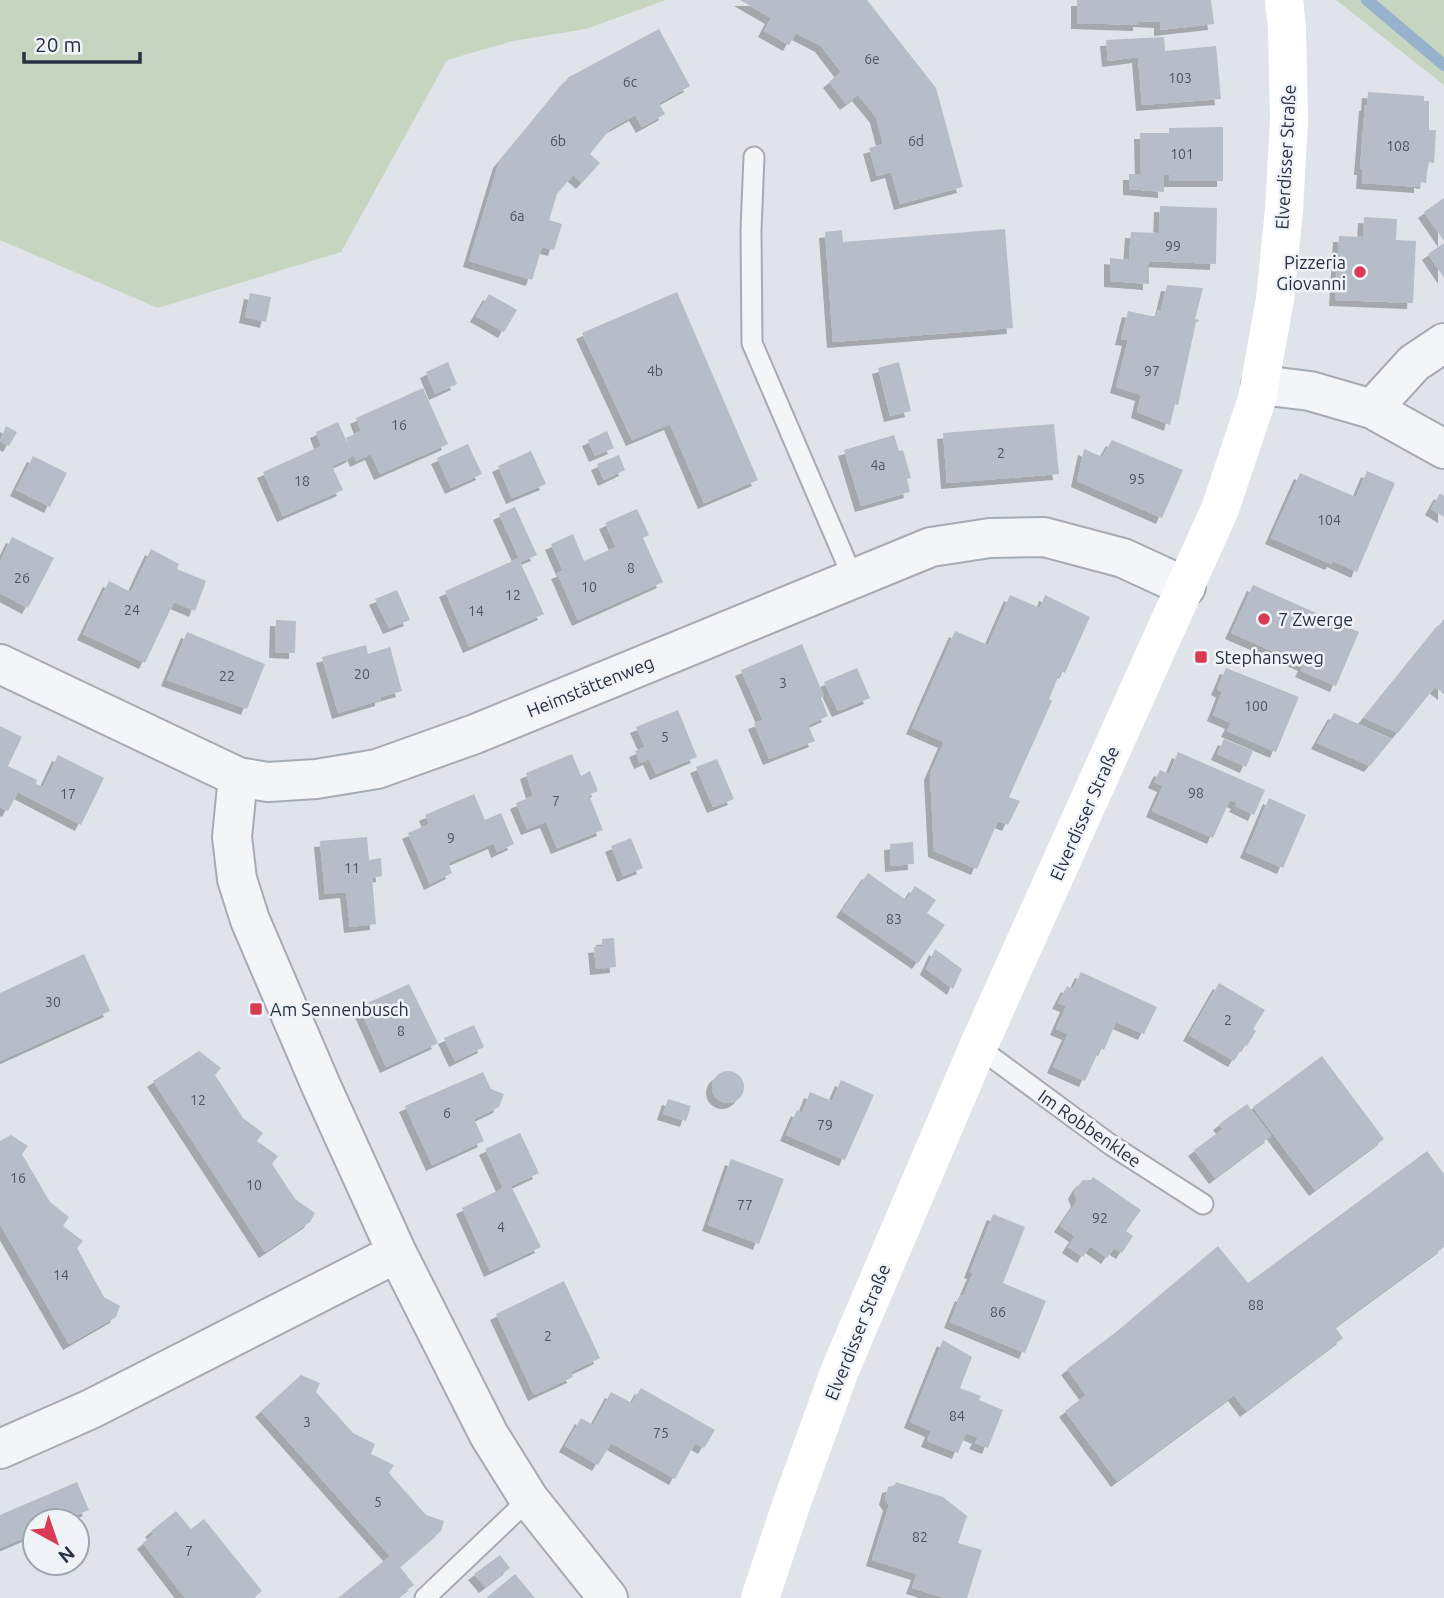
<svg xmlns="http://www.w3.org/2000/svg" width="1444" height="1598" viewBox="0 0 1444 1598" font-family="Ubuntu,sans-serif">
<defs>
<filter id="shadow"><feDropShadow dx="-6" dy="6" stdDeviation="0" flood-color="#0004"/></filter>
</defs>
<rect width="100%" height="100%" fill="#e0e4ea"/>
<path fill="#c6d5c0" d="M0 0H666L586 29 513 41 447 60 341 252 158 308 0 240Z
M1336 0H1444V85Z"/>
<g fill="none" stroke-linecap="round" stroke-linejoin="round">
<path stroke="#98b2cd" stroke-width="12" d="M1367 0 1444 65"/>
</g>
<path fill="#b6bdc8" filter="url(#shadow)" d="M740 0H867L936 88 963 187 900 204 891 172 877 176 869 148 883 144 876 117 858 95 846 104 829 82 841 72 821 46 796 33 789 45 764 31 771 18Z
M1077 0H1211L1214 24 1160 30V22L1139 21V25L1077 23Z
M659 29 690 86 659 103 665 114 642 127 635 115 610 129 590 154 600 163 582 183 573 175 557 194 549 220 562 224 554 250 542 247 532 280 469 261 499 162 533 121 569 77Z
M1164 37 1165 51 1216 46 1221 99 1142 105 1138 57 1108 61 1106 40Z
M1368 92 1424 96V101H1429V130H1436L1434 163 1428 162 1426 183 1420 182V187L1362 183 1363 169H1360L1365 105H1367Z
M1223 127V181H1169V175H1164V192L1129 189V174H1141L1140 133H1169V128Z
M1444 198V241L1424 212Z
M1160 206 1217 208 1216 264 1149 261V284L1110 281V258L1129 260 1131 232 1159 233Z
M1364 217 1397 219 1396 240 1416 241 1413 303 1335 300 1339 236 1363 237Z
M1005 229 1013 328 833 342 825 232 842 230 843 242Z
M1444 243V278L1428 254Z
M1167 285 1203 288 1195 319 1199 320 1198 322H1196L1178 405 1175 404 1170 425 1137 412 1141 395 1116 387 1128 340 1121 339 1128 311 1156 317 1158 310H1161Z
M677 292 758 480 704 503 670 424 632 440 582 333Z
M250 293 271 297 266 322 245 317Z
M489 294 517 310 504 332 476 316Z
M448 362 457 384 435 394 426 372Z
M899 362 911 411 890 416 878 368Z
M423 388 448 444 380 474 371 454 356 461 346 438 361 431 356 418Z
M338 422 353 456 332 466 343 490 283 516 263 472 321 446 316 432Z
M1054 424 1059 474 947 483 943 433Z
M6 426 17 432 9 446 0 441Z
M607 431 614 448 595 456 588 440Z
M894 435 899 451 903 450 911 478 907 479 910 492 861 506 844 450Z
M1112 440 1183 470 1162 518 1077 481 1084 449 1102 457Z
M468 444 482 474 451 488 437 458Z
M531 451 546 484 512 498 498 466Z
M619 455 625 470 604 480 597 464Z
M33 456 67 473 50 507 16 490Z
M1367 471 1395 483 1357 572 1333 561 1331 564 1271 538 1300 473 1356 497Z
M1440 493 1444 496V517L1431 509Z
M515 507 537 555 520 562 544 614 469 647 445 591 519 558 499 514Z
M637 509 649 535 643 538 663 582 578 620 557 573 563 571 551 544 573 534 584 561 616 547 605 523Z
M12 537 54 558 28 608 0 593V562Z
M151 549 179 564 177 569 206 581 195 611 174 602 145 663 83 634 109 581 131 592Z
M1253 585 1359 632 1336 686 1301 671 1304 665 1231 633Z
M397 590 410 620 389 628 375 599Z
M1010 595 1040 608 1045 595 1090 617 1065 673 1061 670 1049 699 1052 701 1009 797 1020 801 1008 825 998 821 977 869 934 851 930 774 944 742 912 728 955 631 988 645Z
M1444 619V694L1435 687 1398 733 1364 718Z
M276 620 296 621 295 653 275 652Z
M187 632 265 664 247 709 167 680Z
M802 644 824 696 821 698 828 716 808 725 815 741 769 759 754 723 763 720 741 670Z
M366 645 368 654 390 647 402 691 381 697V700L338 713 322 657Z
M857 668 870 698 838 711 824 682Z
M1226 668 1299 697 1276 752 1227 731 1231 723 1213 715 1222 692 1217 689Z
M678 710 697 757 656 774 649 759 640 763 635 751 645 747 636 727Z
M1334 713 1392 739 1370 766 1317 743Z
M0 726 22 737 8 766 37 780 36 784 43 787 58 755 104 778 81 825 18 792 8 811 0 807Z
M1224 739 1253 751 1246 767 1217 754Z
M1178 752 1265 790 1254 815 1235 806 1237 803 1230 800 1213 838 1152 811 1163 786 1154 782 1160 770 1169 774Z
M572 754 581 776 590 771 598 791 589 795 603 830 557 848 546 822 527 829 516 803 533 796 526 773Z
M717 759 734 799 713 807 696 767Z
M474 794 485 820 501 813 514 844 497 852 494 843 448 863 452 873 430 884 408 833 429 824 425 815Z
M1269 798 1306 815 1283 868 1246 852Z
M367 837 369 860 381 858 382 876 372 878 376 924 350 927 346 892 325 894 320 841Z
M631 838 643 868 623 876 611 846Z
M913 842 914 864 891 866 890 844Z
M868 873 906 900 915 886 936 900 927 913 945 925 918 963 842 911Z
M614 938 616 967 596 969 594 947 602 946V939Z
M935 949 962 969 953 989 926 969Z
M84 954 110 1011 0 1061V993Z
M1081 972 1157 1007 1144 1034 1116 1022 1104 1050 1100 1048 1085 1081 1053 1067 1068 1034 1056 1029 1066 1006 1058 1003 1067 986 1073 989Z
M1219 983 1265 1010 1253 1029 1256 1031 1247 1046 1244 1045 1234 1061 1189 1035Z
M409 984 438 1043 386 1067 359 1007Z
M474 1025 484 1047 455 1061 444 1038Z
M199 1051 221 1068 215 1075 243 1118 263 1133 257 1141 278 1156 272 1164 295 1199 315 1213 310 1222 265 1252 153 1081Z
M1322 1056 1384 1139 1315 1190 1253 1107Z
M712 1087a16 16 0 1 1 32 0a16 16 0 1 1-32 0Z
M483 1072 491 1089 504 1094 499 1107 474 1119 484 1141 432 1165 405 1106Z
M841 1080 874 1095 845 1160 786 1135 797 1110 802 1113 810 1092 832 1101Z
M668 1099 691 1106 686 1121 663 1114Z
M1247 1104 1271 1136 1215 1178 1194 1150 1223 1129 1219 1124Z
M520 1133 539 1173 511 1186 541 1247 490 1271 462 1208 503 1188 485 1149Z
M11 1135 28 1146 22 1154 50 1202 69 1217 63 1226 83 1241 77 1248 104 1297 120 1306 116 1317 69 1344 0 1224V1141Z
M1427 1151 1444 1174V1247L1335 1327 1343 1338 1246 1411 1234 1395 1117 1481 1065 1411 1086 1395 1067 1369 1116 1332 1218 1246 1248 1283Z
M731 1159 784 1179 759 1244 708 1225Z
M1093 1177 1141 1210 1126 1231 1133 1236 1122 1253 1114 1248 1107 1258 1090 1246 1083 1257 1068 1247 1075 1236 1060 1226 1077 1201 1074 1193 1078 1186 1083 1180H1091Z
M993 1214 1025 1227 1003 1283 1046 1301 1025 1353 950 1322 961 1295 963 1296 973 1273 970 1272Z
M564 1281 600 1358 571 1372 573 1377 534 1395 496 1314Z
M943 1340 972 1357 960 1388 981 1396 979 1400 1003 1410 988 1448 975 1443 978 1438 966 1433 958 1453 927 1441 931 1431 910 1422Z
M301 1375 320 1383 316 1392 353 1433 375 1444 371 1454 394 1465 389 1473 426 1515 444 1521 441 1531 400 1567 414 1585 397 1598H338L390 1556 261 1411Z
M641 1388 715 1430 704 1448 695 1443 675 1479 611 1443 598 1465 565 1446 581 1418 593 1425 611 1392 632 1403Z
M77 1482 89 1510 62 1521H35V1533L0 1548V1515Z
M896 1482 943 1497 967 1516 958 1543 982 1550 967 1598H945L912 1588 917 1574 872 1560 889 1505 885 1499 888 1487 895 1485Z
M176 1511 191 1529 204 1519 262 1591 254 1598H185L143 1543 154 1534 151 1531Z
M500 1555 510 1568 485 1587 474 1574Z
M515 1574 535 1598H486Z"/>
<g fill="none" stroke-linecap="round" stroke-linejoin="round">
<g stroke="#a5abb5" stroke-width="23">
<path id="lane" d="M754 157 751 230 752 343 853 578
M978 1047 1111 1145 1203 1204
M425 1598 529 1499"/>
</g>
<g stroke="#a5abb5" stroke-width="42">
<path id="street" d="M1261 385 1310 391 1372 409 1444 449
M1372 409 1414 363 1444 343
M0 664 238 777 268 782 316 779 377 769 475 734 931 547 990 538 1044 537 1123 558 1186 587
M238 777 232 837 237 879 250 920 322 1088 397 1253 489 1435 529 1499 608 1598
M0 1449 91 1409 397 1253"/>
</g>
<use href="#lane" stroke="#f3f5f8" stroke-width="19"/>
<use href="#street" stroke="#f3f5f8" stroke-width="38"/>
<path stroke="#fff" stroke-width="38" d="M760 1598 791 1505 840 1370 978 1047 1220 509 1257 399 1275 299 1284 210 1289 120 1287 28 1284 0"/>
</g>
<g fill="#d93b55" stroke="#eff3f7" stroke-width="2.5">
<circle cx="1360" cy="272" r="7"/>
<circle cx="1264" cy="619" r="7"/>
<rect x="1194" y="650" width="14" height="14" rx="3.5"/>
<rect x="249" y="1002" width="14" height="14" rx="3.5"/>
</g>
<g text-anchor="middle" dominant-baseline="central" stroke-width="5" stroke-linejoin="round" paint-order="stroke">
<g font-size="14" fill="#4b5464">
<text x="872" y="59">6e</text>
<text x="1180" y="78">103</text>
<text x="630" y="82">6c</text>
<text x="558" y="141">6b</text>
<text x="916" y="141">6d</text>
<text x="1398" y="146">108</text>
<text x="1182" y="154">101</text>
<text x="517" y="216">6a</text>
<text x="1173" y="246">99</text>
<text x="655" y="371">4b</text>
<text x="1152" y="371">97</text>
<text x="399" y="425">16</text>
<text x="1001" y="453">2</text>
<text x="878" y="465">4a</text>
<text x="1137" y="479">95</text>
<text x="302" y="481">18</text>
<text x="1329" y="520">104</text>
<text x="631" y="568">8</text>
<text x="22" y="578">26</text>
<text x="589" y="587">10</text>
<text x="513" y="595">12</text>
<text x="132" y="610">24</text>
<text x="476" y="611">14</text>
<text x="362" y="674">20</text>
<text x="227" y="676">22</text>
<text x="783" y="683">3</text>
<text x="1256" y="706">100</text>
<text x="665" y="737">5</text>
<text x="1196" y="793">98</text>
<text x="68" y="794">17</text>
<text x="556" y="801">7</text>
<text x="451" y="838">9</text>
<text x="352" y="868">11</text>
<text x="894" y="919">83</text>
<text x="53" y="1002">30</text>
<text x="1228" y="1020">2</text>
<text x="401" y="1031">8</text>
<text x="198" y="1100">12</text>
<text x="447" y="1113">6</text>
<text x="825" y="1125">79</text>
<text x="18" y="1178">16</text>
<text x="254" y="1185">10</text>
<text x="745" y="1205">77</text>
<text x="1100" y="1218">92</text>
<text x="501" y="1227">4</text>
<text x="61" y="1275">14</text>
<text x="1256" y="1305">88</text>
<text x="998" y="1312">86</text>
<text x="548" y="1336">2</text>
<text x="957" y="1416">84</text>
<text x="307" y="1422">3</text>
<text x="661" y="1433">75</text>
<text x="378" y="1502">5</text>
<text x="920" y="1537">82</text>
<text x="189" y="1551">7</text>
</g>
<g font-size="18" fill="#273143" stroke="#eff3f7">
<text transform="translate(1285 157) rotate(-87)">Elverdisser Straße</text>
<text transform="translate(590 686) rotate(-22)">Heimstättenweg</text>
<text transform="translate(1084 813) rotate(-66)">Elverdisser Straße</text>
<text transform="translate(1090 1128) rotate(35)">Im Robbenklee</text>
<text transform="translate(857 1332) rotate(-68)">Elverdisser Straße</text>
</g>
<g font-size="18" fill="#273143" stroke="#eff3f7" text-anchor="start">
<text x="1346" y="262" text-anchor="end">Pizzeria<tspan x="1346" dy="21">Giovanni</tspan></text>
<text x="1278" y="619">7 Zwerge</text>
<text x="1215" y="657">Stephansweg</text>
<text x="270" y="1009">Am Sennenbusch</text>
</g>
</g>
<g transform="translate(56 1542) rotate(140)"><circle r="33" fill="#eff3f7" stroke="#9fa5af" stroke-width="2"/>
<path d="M0-5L12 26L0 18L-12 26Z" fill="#d93b55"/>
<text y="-10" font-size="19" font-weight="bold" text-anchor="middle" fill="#273143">N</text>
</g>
<path d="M24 52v10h116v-10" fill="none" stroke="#273143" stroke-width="3.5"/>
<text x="35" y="52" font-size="21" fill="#273143" stroke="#eff3f7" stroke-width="5" paint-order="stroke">20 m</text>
</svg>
